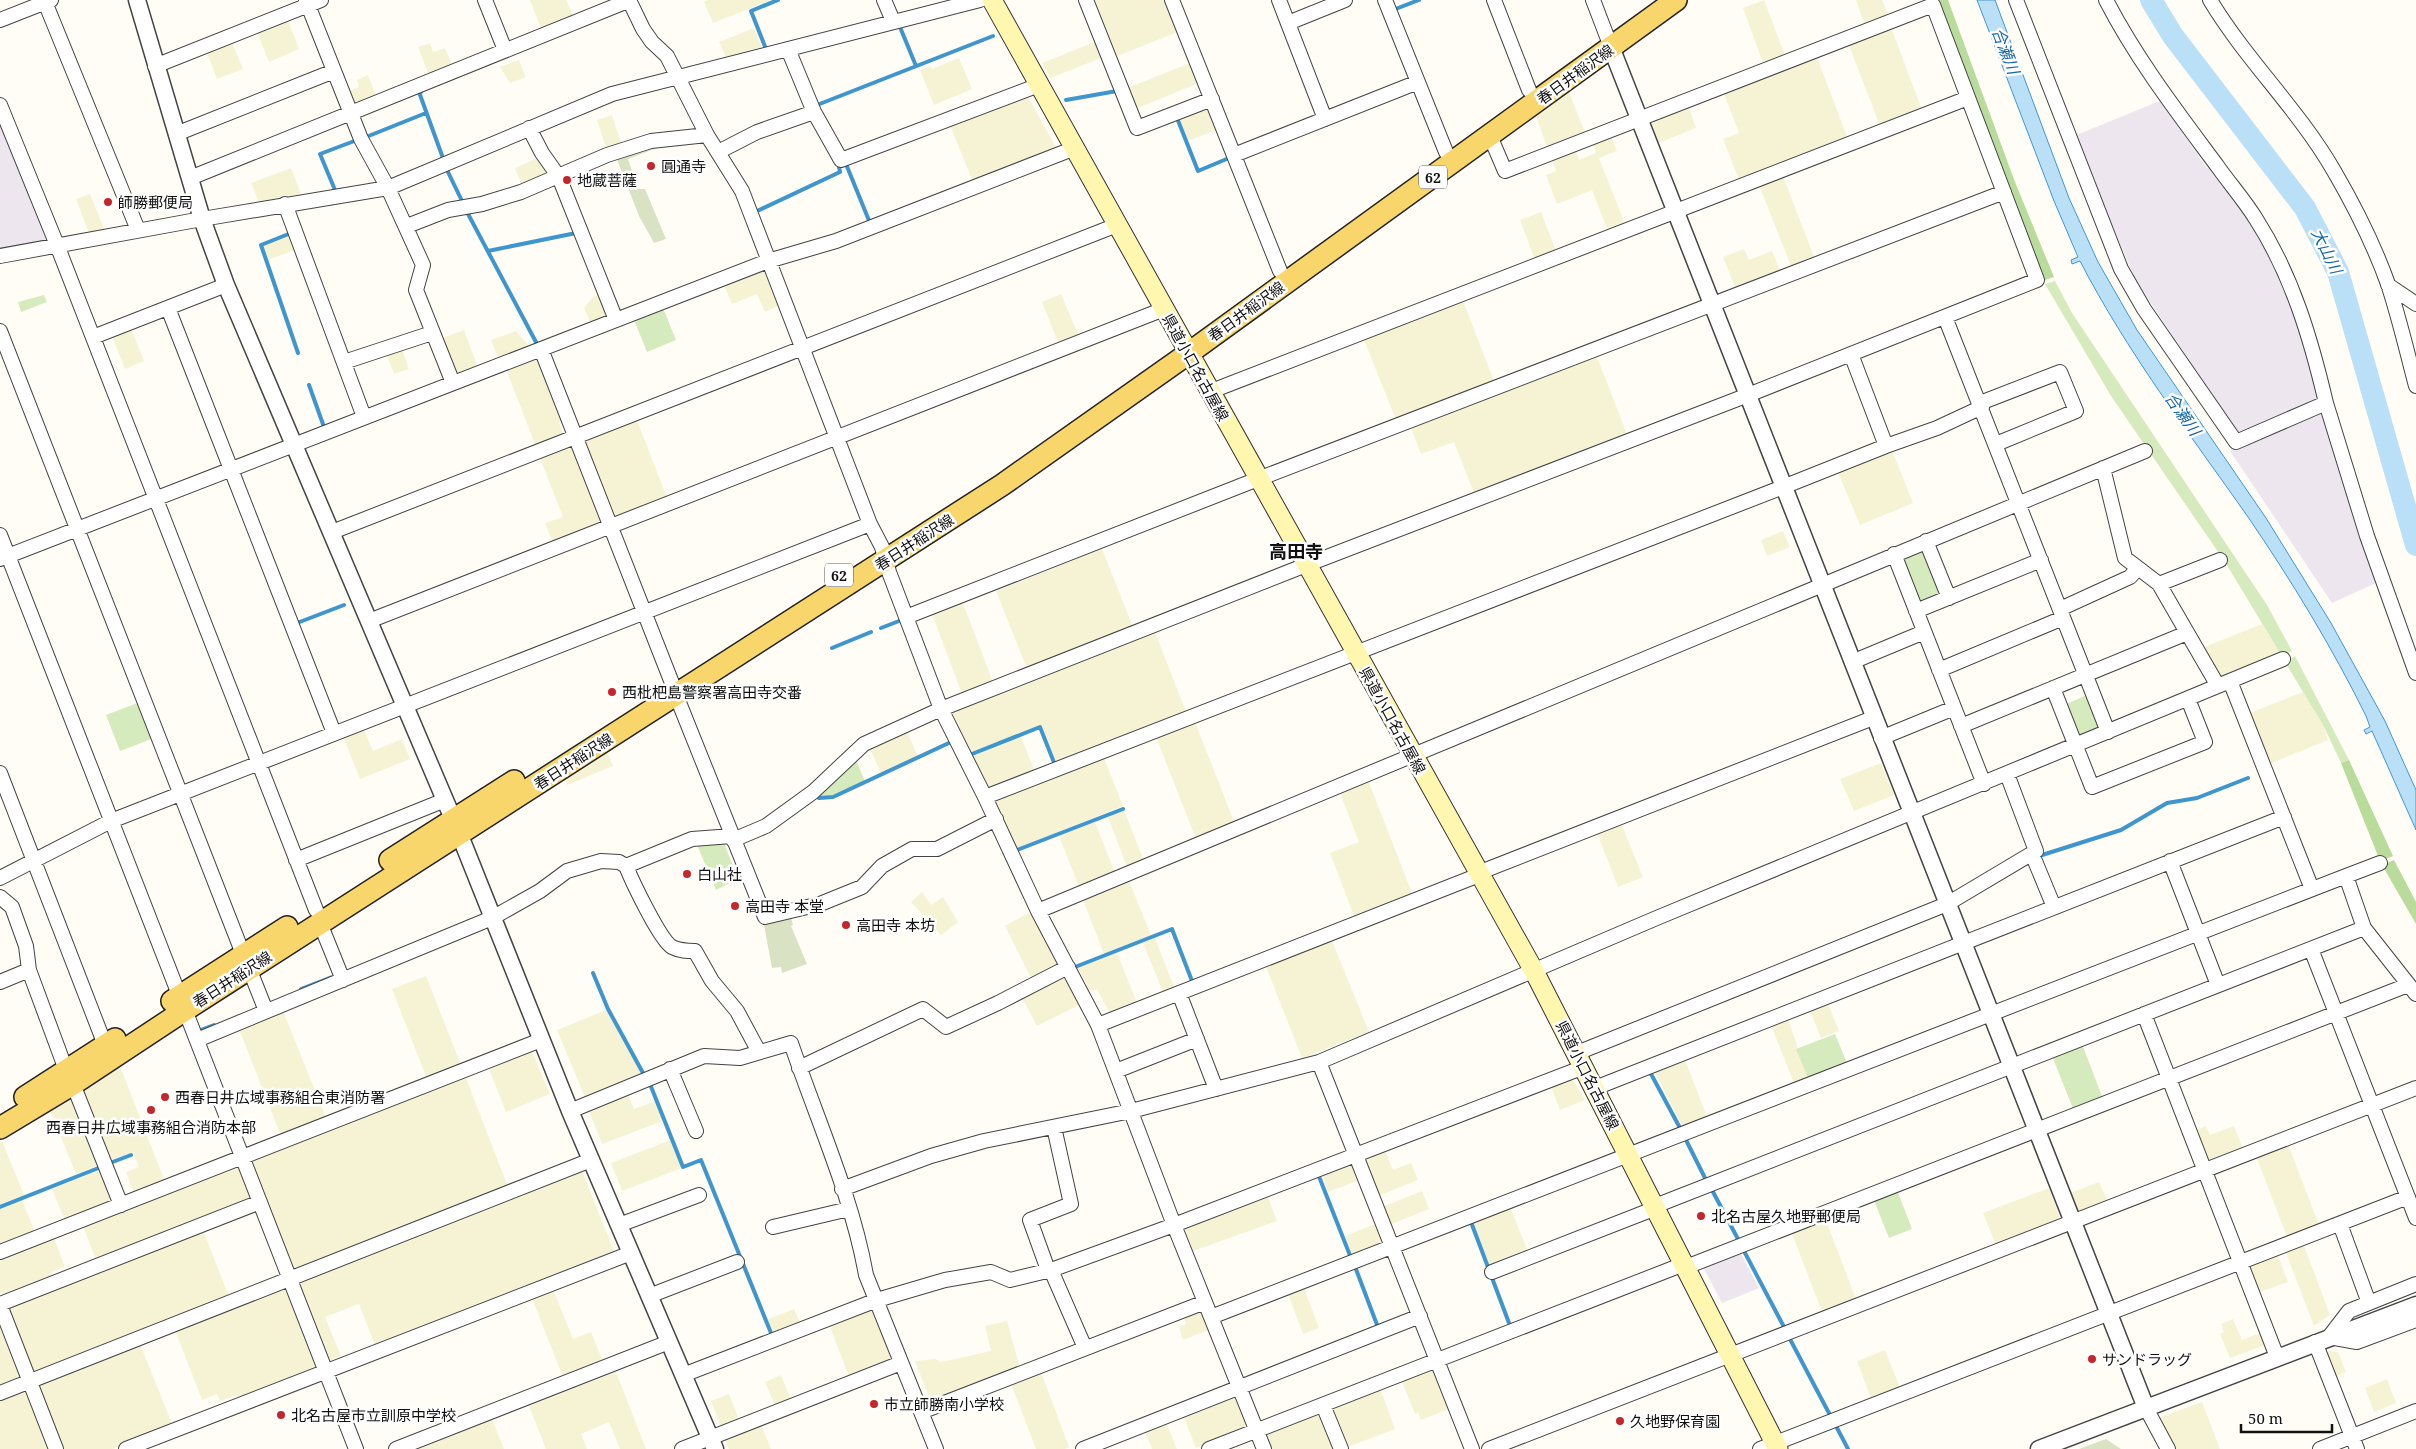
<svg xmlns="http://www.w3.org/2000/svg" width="2416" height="1449" viewBox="0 0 2416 1449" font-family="'Noto Serif','Noto Sans JP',serif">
<rect width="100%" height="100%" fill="#fffdf5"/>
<path fill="#eee6ef" d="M2160 101 2207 168 2213 165 2254 223 2283 279 2319 394 2318 399 2238 433 2136 281 2074 136Z
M0 115 49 242 0 251Z
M2319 411 2329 429 2378 582 2332 603 2230 451Z
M1740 1252 1759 1288 1722 1303 1703 1267Z"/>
<path fill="#f6f3d4" d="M530 0H566L573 16 541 29Z
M708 0H771L713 23 704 2Z
M1093 0H1168L1180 31 1115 57Z
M1764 0 1785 55 1763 63 1743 8Z
M1856 0H1882L1888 14 1864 23Z
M287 18 299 49 269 62 256 30Z
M1891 27 1922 110 1880 126 1848 43Z
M754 28 763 50 727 60 719 42Z
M231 40 243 69 217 79 206 50Z
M1097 41 1104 57 1050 78 1042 63Z
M430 43 433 52 445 48 453 68 430 78 418 47Z
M1816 55 1848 139 1739 180 1723 139 1739 133 1723 91Z
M959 58 972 89 934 105 920 70 930 66 932 69Z
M519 60 526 77 510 83 500 67Z
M1193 62 1201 82 1135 109 1127 88Z
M368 75 376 96 356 104 353 103 348 92 359 87 357 80Z
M1569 92 1586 135 1548 150 1536 116Z
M1026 93 1058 151 973 182 949 123Z
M1207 105 1219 129 1188 141 1178 116Z
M1688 105 1696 128 1656 144 1648 123Z
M612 115 622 146 607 151 597 120Z
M1610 134 1617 151 1599 158 1625 224 1608 231 1592 190 1557 204 1546 175 1556 171 1551 158 1575 149 1579 160 1596 153 1592 142Z
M540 157 550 175 523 188 515 168Z
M291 168 301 194 259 202 251 183Z
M1783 176 1814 257 1791 266 1759 185Z
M90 194 105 231 89 233 76 199Z
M1541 212 1556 251 1535 260 1520 220Z
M292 235 297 249 268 260 262 245Z
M1744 249 1749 260 1772 251 1780 270 1735 287 1723 257Z
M759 271 765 273 778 306 765 312 757 294 732 304 724 285Z
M601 294 608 313 605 319 591 324 584 308 593 297Z
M1061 294 1079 337 1059 345 1042 302Z
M1463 301 1494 381 1396 420 1364 340Z
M131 328 144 361 125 369 112 336Z
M464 330 478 368 457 376 440 339Z
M516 331 528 345 527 349 499 360 491 340Z
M401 346 409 369 394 374 385 351Z
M1597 357 1627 434 1474 493 1454 442 1421 454 1411 428Z
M536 358 541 360 564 420 559 422 564 436 536 447 506 369Z
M637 420 667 498 616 518 611 517 583 445 586 440Z
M571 446 575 448 603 519 601 524 553 543 545 523 563 517 540 458Z
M1891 448 1913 503 1860 525 1837 470Z
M1783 531 1790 547 1767 556 1761 540Z
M1102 549 1133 627 1027 669 996 591Z
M963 603 993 682 962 694 932 614Z
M2262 624 2280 653 2223 677 2217 675 2202 648Z
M1155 632 1186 712 1057 763 1042 725 971 753 952 712Z
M2303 692 2323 725 2328 740 2266 765 2247 714Z
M1195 722 1235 824 1196 839 1156 737Z
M363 728 373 751 402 739 410 759 360 779 343 736Z
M907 731 918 757 881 773 869 747Z
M1021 737 1035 772 990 790 973 756Z
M608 753 613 766 567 785 566 780Z
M1104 758 1123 806 1017 848 995 801Z
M1881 763 1894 795 1854 811 1840 779Z
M1368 780 1412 893 1354 916 1330 853 1359 842 1340 793Z
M1124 810 1144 861 1127 867 1108 817Z
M1095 822 1115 873 1079 887 1059 836Z
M1621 823 1643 877 1618 887 1597 833Z
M1129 881 1151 935 1104 954 1083 900Z
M922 892 931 905 943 897 958 922 941 935 911 902Z
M1032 911 1060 963 1031 978 1005 926Z
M1155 938 1174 987 1163 992 1143 943Z
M1331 938 1369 1032 1302 1058 1265 964Z
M1117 953 1137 1003 1110 1014 1097 989 1091 992 1078 968Z
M1063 974 1083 1003 1037 1026 1021 996Z
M426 976 461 1065 427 1079 392 989Z
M1827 1001 1839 1031 1821 1038 1809 1008Z
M606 1010 643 1075 586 1100 557 1030Z
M283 1011 326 1118 281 1136 239 1029Z
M1787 1016 1808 1078 1794 1083 1770 1023Z
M532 1052 550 1094 506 1112 489 1069Z
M1684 1057 1707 1117 1683 1127 1653 1069Z
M120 1066 165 1182 134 1194 126 1172 139 1167 133 1152 108 1161 80 1091Z
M466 1078 508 1187 296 1270 293 1269 251 1160Z
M1572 1078 1585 1100 1560 1110 1550 1084Z
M627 1092 634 1109 656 1101 663 1121 602 1144 589 1111Z
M74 1094 101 1164 76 1174 50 1110Z
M2206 1126 2210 1135 2234 1126 2243 1149 2210 1162 2205 1160 2194 1131Z
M671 1140 682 1168 622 1191 611 1163Z
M2 1141 24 1195 0 1204V1142Z
M2288 1144 2319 1225 2287 1237 2256 1156Z
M1384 1148 1393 1170 1411 1163 1418 1180 1378 1196 1364 1160 1366 1156Z
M1352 1161 1362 1179 1328 1192 1321 1173Z
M237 1166 241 1168 252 1196 250 1200 96 1260 83 1226Z
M103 1169 114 1202 65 1221 52 1189Z
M582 1171 614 1251 375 1345 359 1304 325 1317 341 1356 329 1361 299 1285 300 1282Z
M2099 1182 2107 1200 2077 1212 2070 1193Z
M2049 1188 2059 1216 2058 1221 1996 1245 1983 1213Z
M1422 1191 1429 1209 1389 1225 1382 1207Z
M1267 1195 1277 1221 1193 1251 1184 1228Z
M22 1200 35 1232 0 1246V1209Z
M1510 1207 1529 1254 1490 1270 1472 1223Z
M1825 1218 1856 1299 1822 1312 1791 1231Z
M1378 1223 1385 1241 1383 1244 1353 1256 1345 1236Z
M203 1230 229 1297 36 1373 33 1372 8 1310 10 1306Z
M54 1238 65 1267 51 1272 53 1277 6 1295 0 1293V1259Z
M2303 1243 2330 1315 2314 1326 2285 1250Z
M2277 1253 2288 1282 2257 1293 2248 1264Z
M1303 1285 1319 1328 1303 1334 1287 1291Z
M284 1287 289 1289 318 1365 316 1370 239 1399 237 1395 220 1401 217 1394 202 1400 175 1330Z
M553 1289 573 1339 591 1332 604 1364 564 1380 532 1298Z
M794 1309 801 1324 772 1335 766 1320Z
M871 1310 875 1311 894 1359 850 1379 830 1327Z
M1204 1310 1211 1329 1183 1340 1179 1327 1186 1324 1184 1317Z
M2233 1319 2242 1340 2263 1332 2268 1344 2230 1358 2220 1334 2224 1332 2221 1324Z
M0 1321 21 1375 20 1380 0 1388Z
M1007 1321 1020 1368 931 1403 915 1361 935 1359 942 1362 991 1351 985 1326Z
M140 1344 173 1426 113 1449H63L38 1387 41 1382Z
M1885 1350 1901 1390 1872 1401 1857 1361Z
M2330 1351 2338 1352 2346 1372 2334 1377 2325 1353Z
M1431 1368 1437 1370 1451 1408 1421 1420 1418 1413 1415 1414 1401 1379Z
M616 1372 646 1449H620L609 1422 581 1434 587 1449H546L529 1406Z
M1041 1372 1069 1447 1065 1449H1036L1011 1384Z
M781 1375 792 1402 776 1408 765 1382Z
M2387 1379 2396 1403 2374 1412 2365 1388Z
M1380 1388 1395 1429 1345 1448 1331 1412 1333 1406Z
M23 1389 27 1391 50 1449H0V1398Z
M729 1394 740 1422 722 1429 711 1401Z
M1238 1395 1249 1424 1247 1429 1196 1448 1182 1413Z
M2202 1402 2220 1449H2175L2159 1420 2161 1417Z
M1319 1413 1338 1449H1270L1265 1437 1268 1432Z
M492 1419 504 1449H418Z
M1165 1420 1177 1449H1152L1144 1428Z
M760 1422 771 1449H729L724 1436Z"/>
<path fill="#d5ebbd" d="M2055 281 2072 313 2267 605 2292 651 2282 656 2280 653 2225 562 2111 396 2045 284Z
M44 295 47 302 21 312 18 302Z
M663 308 676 340 647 352 634 320Z
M1925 550 1942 593 1919 603 1902 560 1905 554Z
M2295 656 2349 760 2341 763 2323 725 2285 662Z
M2087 695 2099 725 2097 730 2080 737 2076 734 2064 705Z
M140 702 154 738 120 751 106 715Z
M855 758 865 781 832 795 819 797 817 793Z
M724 843 738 879 716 890 697 845Z
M1835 1034 1847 1063 1808 1078 1796 1049Z
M2082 1044 2103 1099 2074 1111 2052 1056Z
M1897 1190 1912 1229 1889 1238 1873 1198Z"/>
<path fill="#b9dc9c" d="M1941 0H1948L2015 182 2054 277 2042 281 1937 2Z
M2349 760 2393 856 2380 861 2341 763Z
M2394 860 2416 902V924L2382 865Z"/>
<path fill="#d9e3c4" d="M656 144 657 148 628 159 638 189H645L666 239 654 243 639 216 616 157Z
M791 917 793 925 791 926 807 964 782 973 781 967 772 968 764 925 768 922Z
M2106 1439 2121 1449H2079Z"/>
<path fill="#b9e0f7" stroke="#3f96cf" d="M1977 0H1995L2069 198 2098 262 2137 330 2266 518 2331 623 2385 721 2416 790V830L2372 731 2366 734 2364 730 2370 727 2366 716C2332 647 2291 580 2248 517 2189 433 2127 352 2080 261L2072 264 2071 260 2078 257 2054 201Z"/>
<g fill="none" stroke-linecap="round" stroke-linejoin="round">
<path stroke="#3f96cf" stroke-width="4" d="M1393 10 1419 0
M900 27 916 66
M766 49 751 11 778 0
M421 92H419L444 161
M1066 100 1117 91
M817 105 993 36
M1177 118 1198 171 1229 158
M366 137 426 113
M846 164 870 223
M447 170 463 203
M335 190 320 154 357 140
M467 212 537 344
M755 212 840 172 839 167
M291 233 261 245 298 353
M488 251 576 233
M309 385 324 427
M296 620 297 623 344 605
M881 628 899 621
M832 648 871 632
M972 754 1040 727 1055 765 1057 764
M819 798 833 797 951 742
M1017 850 1123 809
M2039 856 2121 830 2167 803 2197 798 2248 778
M1075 967 1172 929 1192 981
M593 973 608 1009 643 1073
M301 989 332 977
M198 1031 214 1025
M1650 1072 1680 1128
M650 1084 683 1167 701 1160 771 1333
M1686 1140 1706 1180
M110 1163 131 1155
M1318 1174 1351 1258
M1712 1190 1739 1241
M0 1207 101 1167
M1471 1222 1509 1323
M1744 1251 1784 1327
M1354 1264 1379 1330
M1791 1341 1831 1417
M1836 1426 1848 1449"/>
<path stroke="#b9e0f7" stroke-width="22" d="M2151 0 2173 36 2305 208 2338 272 2416 545"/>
<g stroke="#444" stroke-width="16">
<path id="minor" d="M306 0 361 139 388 188 423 265 416 290 453 383
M485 0 505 50
M629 0 643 29 652 42 667 56 707 135 742 191 870 524 882 547 889 572 941 709 985 797 1038 911 1098 1025 1174 1225 1264 1449
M884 0 893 21
M1086 0 1137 128 1212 99
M1172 0 1280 271
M1279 0 1325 119
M1385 0 1446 152
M1494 0 1529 90
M1593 0 1611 47
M2016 0 2121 269 2144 309 2236 442 2326 403 2367 536 2416 673
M2106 0C2137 60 2178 113 2218 167 2230 184 2245 201 2256 219 2292 275 2311 339 2326 403
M2210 0C2246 60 2299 110 2334 171 2355 207 2374 245 2388 284 2399 317 2407 352 2416 386
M45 2 138 230
M0 20 51 0
M1288 23 1345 0
M788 49 814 112 841 160 1039 85
M155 66 321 0
M0 105 57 245 316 910
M529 128 542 153 559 177 616 320
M176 134 334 71
M718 152 757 132 814 112
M1234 155 1418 82
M190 178 630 0
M285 204 364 417
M407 226 448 210 482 204 521 192 607 155 651 141 707 135
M0 256 202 219 388 188 612 94 980 0
M2388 285 2416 304
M168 308 334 733
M1945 317 2108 732
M0 331 243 954
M93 337 226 285
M541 349 672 683
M344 362 432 333
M1209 392 1968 98
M1980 403 2060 372 2076 411 1996 444
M1886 446 1937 428 1982 407
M2103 468 2125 558 2159 584 2218 686
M332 532 1117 225
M0 535 356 1449
M1926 541 1949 598
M1894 554 1984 784
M0 559 768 261 836 241 1075 148
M2159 584 2220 560
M2060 609 2130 577 2138 568
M1916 611 2041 560
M906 617 1258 479 2004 192
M369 621 1164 309
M1852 662 1924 632
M1939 670 2063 618
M2230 681 2312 889
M2053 688 2092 787 2205 742 2188 699
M676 695 765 917 820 904 862 887 882 866 912 849H937L996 819
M1961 726 2187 633
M1881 738 1954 708
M0 773 105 1045
M985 797 1783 487 1886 446 1851 354
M733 840 766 826 813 792 864 744 941 709 1306 565 1748 395 2037 280 1933 5 1505 171 1490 136
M296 860 445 800
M2035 861 2054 907
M2170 861 2218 985
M626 866C632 881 660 940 672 947 680 951 687 951 695 951L712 981 737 1011 759 1052
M1478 873 1873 718
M2346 876 2380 863
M0 878 111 821 870 524
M0 897 12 907 26 946 29 970 66 1070
M1038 911 2145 451
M320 923 343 980
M2311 949 2416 1218
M249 968 266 1011
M0 982 29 970
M1179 993 1216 1089
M2144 1014 2277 1357
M1098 1025 1479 875
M197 1040 492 918 540 891 567 871 601 861 619 862 626 866 692 839 732 836
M1577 1053 1947 904 2036 851 2007 774
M1319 1062 1472 1449
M799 1068 923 1009 946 1027 998 1003 1068 967
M670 1069 696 1131
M1116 1071 1197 1039
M73 1084 121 1205
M1595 1088 2284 817
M570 1111 704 1056 740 1058 791 1043C817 1120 852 1196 866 1275L936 1449
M842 1189 931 1156 984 1141 1131 1111 1319 1062 1659 917 2283 659
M1655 1206 2364 928
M2340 1224 2369 1303
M619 1225 699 1195
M773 1227 849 1209
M0 1252 541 1040
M1686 1267 2408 985
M1048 1270 1030 1220 1071 1204 1054 1127
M1051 1270 1085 1348
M1492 1272 1656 1208
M2416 1284 2349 1311 2329 1337 2357 1342 2416 1320
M649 1296 737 1262
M0 1304 260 1202
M0 1305 56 1449
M1211 1317 2346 876 2364 928 2416 994
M2315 1342 2357 1449
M683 1375 877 1300 945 1280 991 1272 1010 1280 1051 1270 1174 1225 1584 1067
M0 1393 591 1160
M1323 1405 1341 1449
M2146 1408 2168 1449
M921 1412 1205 1302
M126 1449 631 1253
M396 1449 669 1342
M682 1449 901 1363
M1083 1449 1420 1316
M1209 1449 1684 1264
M1489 1449 2416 1088
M1760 1449 2408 1197
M2320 1449 2416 1411"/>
</g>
<g stroke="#444" stroke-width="19">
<path id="tertiary" d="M137 0 202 219 226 285 459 833 570 1111 715 1449
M1611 47 2146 1408
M2039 1449 2416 1305"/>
</g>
<g stroke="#333" stroke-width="21">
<path id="secondary" d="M992 0 1534 971 1778 1449"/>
</g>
<g stroke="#222" stroke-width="24">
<path id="primary" d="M390 860 514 781
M172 1001 287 927
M25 1097 115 1039
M0 1128 73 1084 185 1010 1002 485 1189 353 1676 0"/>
</g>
<use href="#minor" stroke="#fff" stroke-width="14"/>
<use href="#tertiary" stroke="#fff" stroke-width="16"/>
<use href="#secondary" stroke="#fff6b0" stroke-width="19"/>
<use href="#primary" stroke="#f9d66b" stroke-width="21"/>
</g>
<g fill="#c4262e" stroke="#fff" stroke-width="2">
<circle cx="651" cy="166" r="5"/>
<circle cx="567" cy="180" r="5"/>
<circle cx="108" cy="202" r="5"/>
<circle cx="612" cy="692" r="5"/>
<circle cx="687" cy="874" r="5"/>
<circle cx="735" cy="906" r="5"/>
<circle cx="846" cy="925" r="5"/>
<circle cx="165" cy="1097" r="5"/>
<circle cx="151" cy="1110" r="5"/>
<circle cx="1701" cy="1216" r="5"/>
<circle cx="2092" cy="1359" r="5"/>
<circle cx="874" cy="1404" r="5"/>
<circle cx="281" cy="1415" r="5"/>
<circle cx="1620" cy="1421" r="5"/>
</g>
<g text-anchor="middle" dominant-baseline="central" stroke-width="5" stroke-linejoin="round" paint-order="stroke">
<g fill="#fff" stroke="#585858" stroke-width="1">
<rect x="1419" y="165.5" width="28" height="23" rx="4"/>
<rect x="825" y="563.5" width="28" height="23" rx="4"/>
</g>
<g font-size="14" font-weight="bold" fill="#111">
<text x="1433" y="177">62</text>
<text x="839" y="575">62</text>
</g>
<g font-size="15" fill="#111" stroke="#fff">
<text transform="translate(1575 74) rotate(-36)">春日井稲沢線</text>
<text transform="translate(1246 311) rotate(-36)">春日井稲沢線</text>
<text transform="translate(1196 367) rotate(61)">県道小口名古屋線</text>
<text transform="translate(914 542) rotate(-33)">春日井稲沢線</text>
<text transform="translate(1393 720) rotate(61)">県道小口名古屋線</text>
<text transform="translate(573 761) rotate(-33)">春日井稲沢線</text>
<text transform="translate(232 979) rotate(-33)">春日井稲沢線</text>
<text transform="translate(1588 1075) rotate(63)">県道小口名古屋線</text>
</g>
<g font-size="15" fill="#111" stroke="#fff" text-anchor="start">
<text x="661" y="166">圓通寺</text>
<text x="577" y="180">地蔵菩薩</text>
<text x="118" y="202">師勝郵便局</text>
<text x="622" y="692">西枇杷島警察署高田寺交番</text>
<text x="697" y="874">白山社</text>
<text x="745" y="906">高田寺 本堂</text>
<text x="856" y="925">高田寺 本坊</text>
<text x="175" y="1097">西春日井広域事務組合東消防署</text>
<text x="151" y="1127" text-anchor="middle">西春日井広域事務組合消防本部</text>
<text x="1711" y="1216">北名古屋久地野郵便局</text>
<text x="2102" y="1359">サンドラッグ</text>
<text x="884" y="1404">市立師勝南小学校</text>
<text x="291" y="1415">北名古屋市立訓原中学校</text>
<text x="1630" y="1421">久地野保育園</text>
</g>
<g font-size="16" font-style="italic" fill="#1768a6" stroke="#fff">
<text transform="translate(2006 51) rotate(69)">合瀬川</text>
<text transform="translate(2327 251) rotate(64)">大山川</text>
<text transform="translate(2183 414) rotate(55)">合瀬川</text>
</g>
<g font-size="18" font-weight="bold" fill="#111" stroke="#fff">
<text x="1296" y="551">高田寺</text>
</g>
</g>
<path d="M2241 1424v8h91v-8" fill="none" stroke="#111111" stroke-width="2.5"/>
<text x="2248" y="1424" font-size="15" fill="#111111" stroke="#ffffff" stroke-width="4" paint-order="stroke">50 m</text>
</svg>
